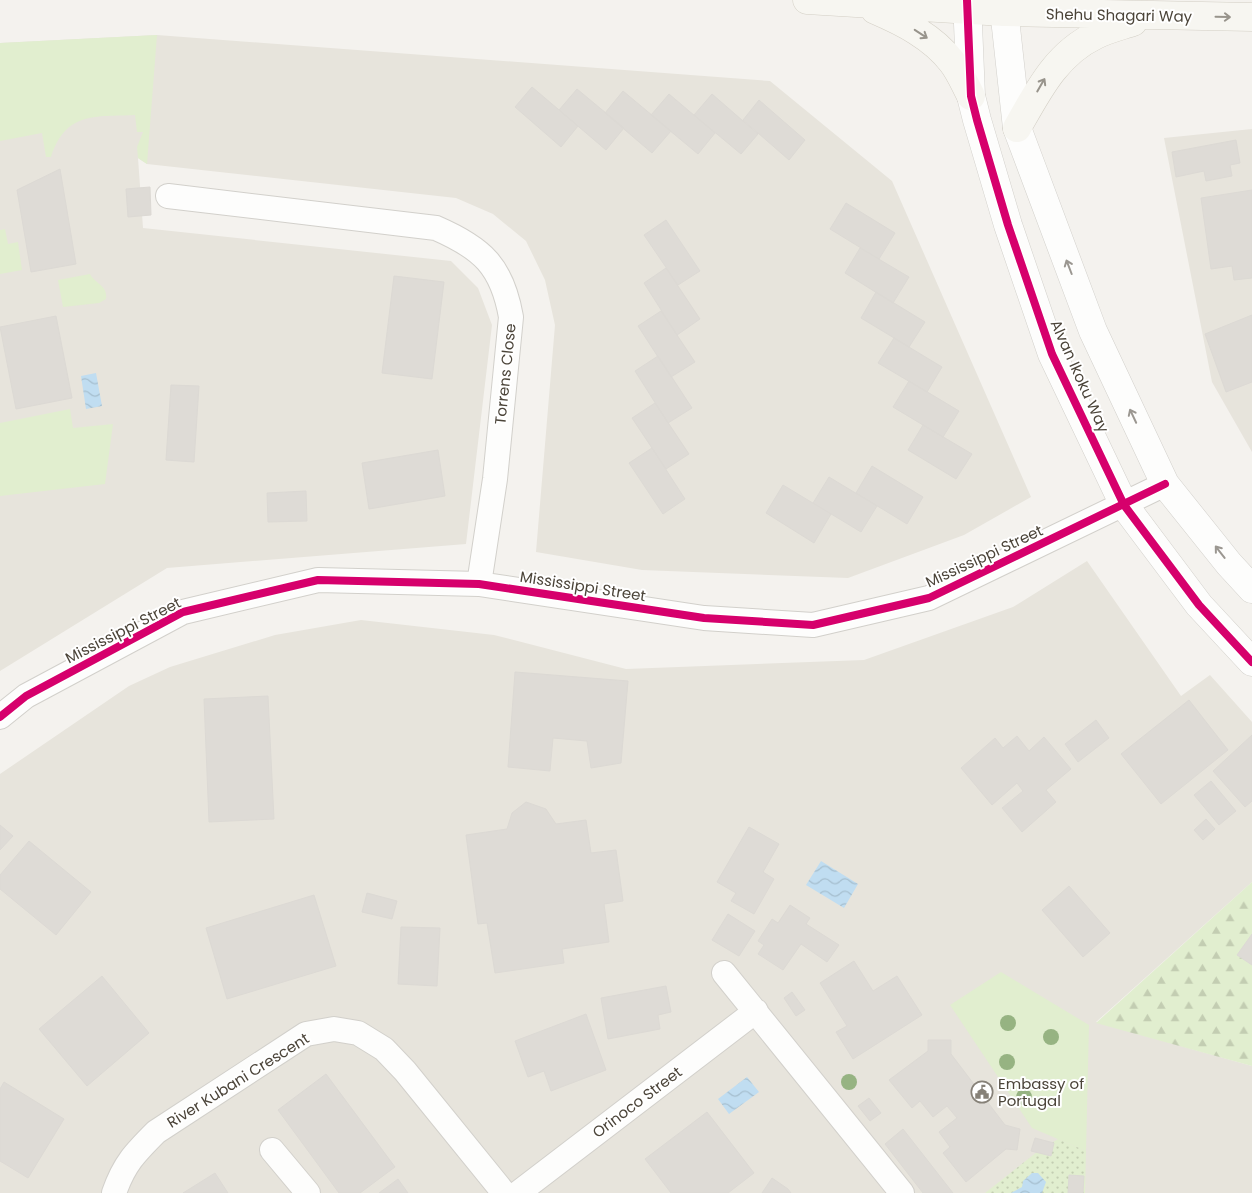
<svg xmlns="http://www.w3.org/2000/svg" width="1252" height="1193" viewBox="0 0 1252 1193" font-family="Poppins,sans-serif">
<defs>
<pattern id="forest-firs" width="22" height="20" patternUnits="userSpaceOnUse" patternTransform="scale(1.25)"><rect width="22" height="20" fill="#e1eecf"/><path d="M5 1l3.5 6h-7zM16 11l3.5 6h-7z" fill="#c3cdb2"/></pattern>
<pattern id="park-dots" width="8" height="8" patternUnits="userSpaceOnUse" patternTransform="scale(1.25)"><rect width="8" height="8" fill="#e1eecf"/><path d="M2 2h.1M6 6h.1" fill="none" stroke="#c3cdb2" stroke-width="1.8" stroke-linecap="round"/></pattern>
<pattern id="water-waves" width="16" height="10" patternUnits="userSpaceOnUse" patternTransform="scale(1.25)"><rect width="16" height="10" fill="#c0ddf1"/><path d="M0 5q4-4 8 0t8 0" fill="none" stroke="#a6bfcf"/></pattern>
</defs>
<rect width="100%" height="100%" fill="#f4f2ee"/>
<path fill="#e7e4dc" d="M157 35 770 81 892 181 1031 497 964 535 848 578 642 570 536 552 555 325 545 280 526 241 493 214 456 198 147 164 138 158 143 228 451 261 478 288 492 325 466 544 167 568 0 671V43Z
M1252 129V452L1212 382 1164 138Z
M1087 561 1181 696 1210 675 1252 722V882L1096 1022 1252 1066V1193H0V774L129 686 170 667 275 635 361 620 494 635 626 669 864 660 1013 607Z"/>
<path fill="#e1eecf" d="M157 35 147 164 138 158 137 147 143 132H137L135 115C95 117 66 111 51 157H46L42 133 0 141V43Z
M5 229 8 244 18 242 22 270 0 274V230Z
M90 274C95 284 108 285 106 299L99 303 63 307 58 280Z
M70 409 73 428 113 424 105 484 0 496V423Z
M1001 972 1089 1025 1086 1151 1032 1128 950 1005Z"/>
<path fill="url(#forest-firs)" d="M1252 882V1066L1096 1023Z"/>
<path fill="url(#park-dots)" d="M1058 1139 1086 1151 1085 1193H985L1037 1152Z"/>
<path fill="url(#water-waves)" d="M96 373 102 406 86 409 81 376Z
M821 861 858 884 844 908 806 885Z
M747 1077 759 1092 729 1114 718 1099Z
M1032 1173H1038L1046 1182 1042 1193H1011L1022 1187 1023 1181Z"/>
<path fill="#dedbd6" stroke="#dcd9d4" d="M532 87 578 126 561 147 515 107Z
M577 89 624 128 606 150 559 110Z
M623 91 671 131 652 153 605 113Z
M669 94 715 133 698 154 651 115Z
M712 94 758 134 741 154 694 115Z
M759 100 805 140 789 160 743 120Z
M1236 140 1240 163 1230 165 1232 176 1206 181 1204 171 1176 177 1172 152Z
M60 169 76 264 31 272 17 190Z
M150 187 151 215 128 217 126 189Z
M1252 190V278L1234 280 1232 266 1211 269 1201 198Z
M846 203 895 233 879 259 830 229Z
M666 220 700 271 678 285 644 235Z
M860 248 909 277 893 303 845 273Z
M666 268 700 319 677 335 644 283Z
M394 276 444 282 432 379 382 373Z
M876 292 925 322 909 347 861 318Z
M661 311 695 362 671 377 638 326Z
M1252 315V382L1226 392 1205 334Z
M56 316 72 398 16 409 0 327Z
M894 338 942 367 927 392 878 363Z
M658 356 692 408 668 423 635 371Z
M909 381 959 411 943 437 893 407Z
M171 385 199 386 194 462 166 460Z
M655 403 689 454 666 469 632 418Z
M923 425 972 454 956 479 908 450Z
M652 448 685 499 663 514 629 463Z
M438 450 445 496 369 509 362 463Z
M872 466 923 497 907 524 856 493Z
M829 477 877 506 861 532 813 503Z
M783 485 831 514 814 543 766 513Z
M306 491 307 521 268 522 267 493Z
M515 672 628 681 621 763 591 768 587 741 553 738 550 771 508 767Z
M268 696 274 819 209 822 204 699Z
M1189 700 1228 750 1161 804 1121 754Z
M1096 720 1109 738 1078 762 1065 744Z
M1252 735V801L1245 807 1213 771Z
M1017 736 1029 751 1044 737 1071 769 1046 790 1056 802 1022 832 1002 808 1023 791 1017 783 992 805 961 768 995 738 1003 748Z
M1211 781 1236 811 1219 825 1194 795Z
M526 802 546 809 556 824 586 820 591 853 616 850 623 901 604 904 609 942 562 949 564 963 495 973 487 923 478 924 466 835 507 829 512 813Z
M1206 819 1215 829 1203 840 1194 830Z
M0 825 13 836 0 850Z
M749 827 779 844 763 872 774 879 754 914 731 901 736 893 717 882Z
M29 841 91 892 56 935 0 889V875Z
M1069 886 1110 933 1083 957 1042 910Z
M367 893 397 901 392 919 362 912Z
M314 895 336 966 227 999 206 928Z
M790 905 810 918 806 924 839 945 827 962 801 944 783 970 758 954 764 945 758 941 772 919 778 923Z
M728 914 755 931 739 956 712 940Z
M401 927 440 928 437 986 398 984Z
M1252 934V965L1237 955Z
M854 961 873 991 897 976 922 1015 853 1059 836 1032 847 1026 820 983Z
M102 976 149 1033 87 1086 39 1029Z
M666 986 671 1012 658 1015 660 1029 608 1039 601 998Z
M792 992 805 1010 796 1016 784 998Z
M586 1014 606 1070 551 1091 544 1071 528 1077 515 1041Z
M928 1040H951V1054L1005 1125 1020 1129 1017 1150 1006 1149 966 1182 943 1153 950 1147 939 1132 957 1118 947 1106 933 1117 920 1101 912 1108 889 1080 928 1051Z
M326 1074 395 1167 360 1193H339L278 1110Z
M4 1082 64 1119 28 1178 0 1161V1089Z
M869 1098 881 1113 870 1121 858 1106Z
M707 1112 754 1173 728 1193H671L645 1159Z
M903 1129 953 1193H923L885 1144Z
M1035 1138 1054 1143 1051 1156 1031 1151Z
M215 1173 228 1193H183Z
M1069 1175 1084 1176 1083 1193H1068Z
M772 1178 788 1189 791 1193H762Z
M398 1179 408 1193H379Z"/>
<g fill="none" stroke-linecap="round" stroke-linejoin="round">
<g stroke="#d2d0cb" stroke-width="26">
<path id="minor" d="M168 196 436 228C482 248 502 266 511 317L495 479 479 584
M0 717 26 696 183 612 318 580 479 584 704 618 813 625 929 598 1165 484
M724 973 902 1193
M272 1150 308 1193
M114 1193C124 1164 135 1153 156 1132L306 1034 334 1029 358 1033 384 1049 405 1071 504 1193
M518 1193 756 1011"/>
</g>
<g stroke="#d2d0cb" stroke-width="29">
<path id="tertiary" d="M967 0 971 96 977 120 1008 225 1052 354 1124 505 1199 605 1252 662
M1003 0 1017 128 1093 331 1165 484 1229 564 1252 589"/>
</g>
<g stroke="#d3cfc5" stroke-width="29">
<path id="secondary" d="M807 0 1004 12 1252 17
M875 10C903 22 933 37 952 62 960 72 965 85 971 96
M1017 128C1038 91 1056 54 1096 35 1108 29 1121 26 1133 22"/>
</g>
<use href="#minor" stroke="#fdfdfc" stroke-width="24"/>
<use href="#tertiary" stroke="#fdfdfc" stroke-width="28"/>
<use href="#secondary" stroke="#f7f6f1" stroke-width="28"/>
<g stroke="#fff" stroke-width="11">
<path id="cycleway" d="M967 0 971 96 977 120 1008 225 1052 354 1124 505 1199 605 1252 662
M0 717 26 696 183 612 318 580 479 584 704 618 813 625 929 598 1165 484"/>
</g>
<use href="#cycleway" stroke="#d6006c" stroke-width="8"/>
</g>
<g fill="#96b382">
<circle cx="1008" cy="1023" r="8"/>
<circle cx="1051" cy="1037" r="8"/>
<circle cx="1007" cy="1062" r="8"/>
<circle cx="849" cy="1082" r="8"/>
<circle cx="1024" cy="1097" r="8"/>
</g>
<defs><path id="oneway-shaft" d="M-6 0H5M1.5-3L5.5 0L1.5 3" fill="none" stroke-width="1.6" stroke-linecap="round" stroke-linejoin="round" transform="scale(1.25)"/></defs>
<g stroke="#98948c">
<use href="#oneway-shaft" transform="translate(1223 17) rotate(1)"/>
<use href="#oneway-shaft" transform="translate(921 34) rotate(33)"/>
<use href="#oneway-shaft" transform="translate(1041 85) rotate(-60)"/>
</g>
<g stroke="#9b9791">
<use href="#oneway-shaft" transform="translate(1069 267) rotate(-111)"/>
<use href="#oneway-shaft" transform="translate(1133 416) rotate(-115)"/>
<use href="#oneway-shaft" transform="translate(1220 552) rotate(-128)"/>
</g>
<defs>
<g id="civic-ring" transform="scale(1.125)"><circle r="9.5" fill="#fff" stroke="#868178" stroke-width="1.5"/><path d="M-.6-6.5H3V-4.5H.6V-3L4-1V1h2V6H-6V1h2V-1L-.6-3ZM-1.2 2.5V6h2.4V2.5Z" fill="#868178"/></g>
</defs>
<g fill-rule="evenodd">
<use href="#civic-ring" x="982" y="1092"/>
</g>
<g text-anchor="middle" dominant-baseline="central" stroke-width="4" stroke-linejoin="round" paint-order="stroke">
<g font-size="15" fill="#4b4439" stroke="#fff">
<text transform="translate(1119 15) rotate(1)">Shehu Shagari Way</text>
<text transform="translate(505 374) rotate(-84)">Torrens Close</text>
<text transform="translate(1080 376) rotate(66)">Alvan Ikoku Way</text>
<text transform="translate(984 556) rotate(-25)">Mississippi Street</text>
<text transform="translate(583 586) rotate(9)">Mississippi Street</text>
<text transform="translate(123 630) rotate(-27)">Mississippi Street</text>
<text transform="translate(238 1080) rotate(-32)">River Kubani Crescent</text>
<text transform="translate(637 1102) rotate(-37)">Orinoco Street</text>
</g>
<g font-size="15" fill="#4b4439" stroke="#fff" text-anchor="start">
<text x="998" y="1083">Embassy of<tspan x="998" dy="17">Portugal</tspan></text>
</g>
</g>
</svg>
